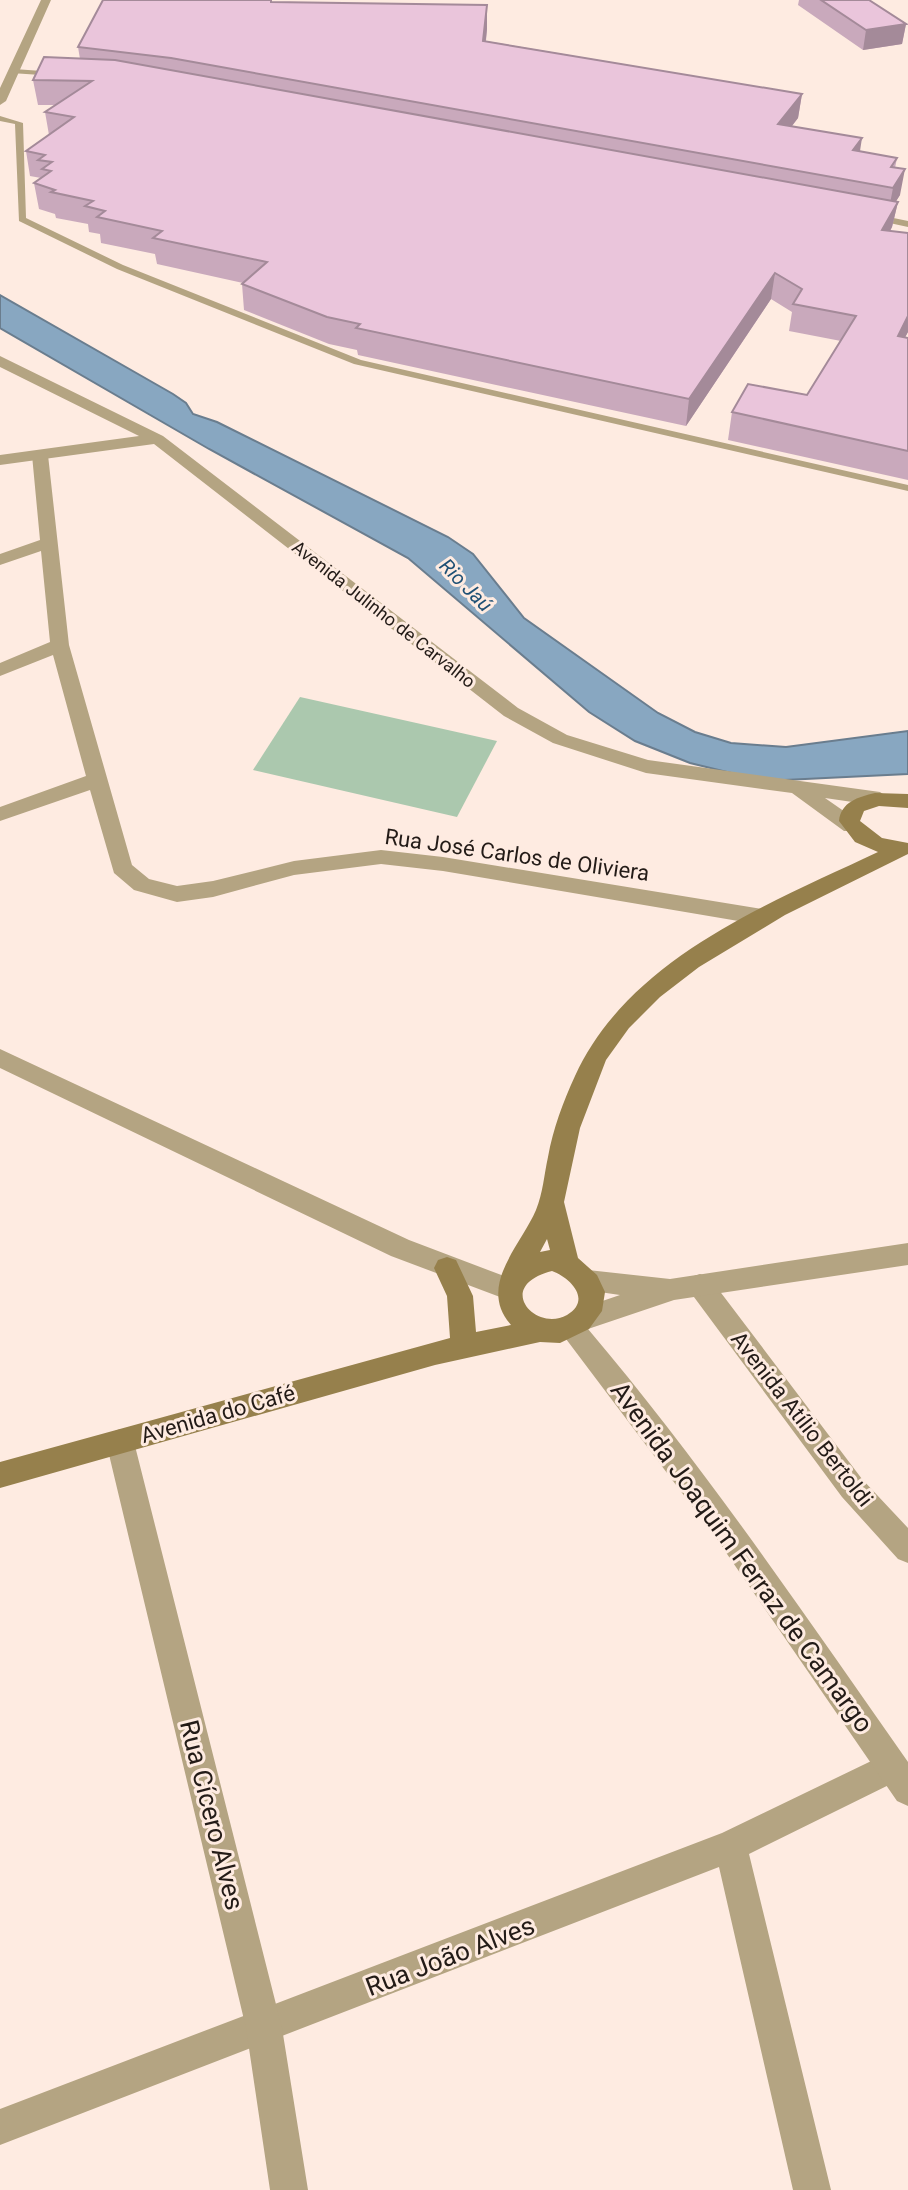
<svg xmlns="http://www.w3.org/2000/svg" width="908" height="2190" viewBox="0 0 908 2190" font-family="Roboto,sans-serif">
<rect width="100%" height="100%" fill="#feebe1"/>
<path fill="#abc8ae" d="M300 697 497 741 457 817 253 770Z"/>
<path fill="#88a7c1" stroke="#6a7d8e" stroke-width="2" d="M0 295 173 394 186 403 193 414 217 422 448 537 473 554 524 618 658 713 695 732 731 743 786 747 908 731V774L764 781 690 763 635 741 589 712 408 558 209 449 0 328Z"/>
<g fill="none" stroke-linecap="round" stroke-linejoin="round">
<path fill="#b4a482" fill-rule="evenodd" d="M14 69 56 72 60 74 56 76 11 73Z
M0 116 23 123 26 218 123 265 361 360 908 485V491L354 364 117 269 19 221 15 124 0 121Z
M874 214 908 221V227L871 219V215Z"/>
<path fill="#b4a482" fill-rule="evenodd" d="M40 450 48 455 69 645 132 865 149 879 177 886 213 881 294 861 381 850 443 857 762 909 770 912 773 917 770 922 762 925 443 871 381 864 294 875 213 897 177 902 134 890 114 873 90 790 0 821V807L86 776 53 655 0 676V663L50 642 41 551 0 565V554L40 540 32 455Z
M700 1274 709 1277 862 1479 908 1528V1563L898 1559 842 1497 691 1293 687 1285 691 1277Z
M892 1751 903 1756 908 1767 903 1778 749 1854 831 2190H793L719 1867 0 2145V2109L722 1833Z"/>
<path fill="#b4a482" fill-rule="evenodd" d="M41 0H51L6 101 0 105V88Z
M0 356 163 436 518 708 567 735 648 760 880 792 890 799 880 806 825 798 858 821 861 826 858 831H844L792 793 646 773 553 743 504 716 154 444 0 465V455L139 436 0 367Z
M0 1049 409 1240 517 1281 521 1289 517 1297 508 1300 391 1256 0 1068Z
M908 1243V1265L674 1300 588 1329C704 1466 805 1615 908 1762V1806L897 1801 716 1538 557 1327 561 1319 570 1316 573 1311 620 1295 579 1289 575 1281 579 1273 588 1270 670 1279Z
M120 1429 130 1433 134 1442 282 2028 308 2190H270L246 2028 106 1442 110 1433Z"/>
<path fill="#96804c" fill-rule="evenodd" d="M875 793 908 794V808L879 806 864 811 860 821 882 838 908 843V854L785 915 699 967 660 997 629 1028 606 1060 580 1128 564 1202 578 1258 597 1275 605 1292 602 1311 589 1329 560 1343 540 1342 435 1365 0 1488V1462L450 1338 447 1296 434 1268 438 1260 447 1257 456 1260 473 1296 476 1332 511 1325C477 1286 520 1247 536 1210 543 1193 544 1175 548 1157 553 1129 563 1102 575 1076 629 958 768 904 878 852L855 842 839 821C841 802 858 797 875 793ZM547 1239 550 1250 540 1252ZM552 1271C571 1278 592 1300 567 1315 536 1333 493 1286 552 1271Z"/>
</g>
<path fill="#c9a9bc" d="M103 0H272V2L487 29 486 41 802 94 798 118 792 126 860 151 897 158 895 168 900 195 896 201 898 202 892 227 890 231 908 233V332L905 337 908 338V480L728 440 732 412 807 395 841 341 789 331 792 312 771 299 686 426 358 355 357 350 329 344 244 310 242 284 243 283 157 264 155 254 101 243 100 234 89 232 88 224 56 218 55 214 39 209 34 183 41 178 30 176 26 151 49 135 45 112 56 105H38L33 80 80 59 78 47Z
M799 0H869L906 24 902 44 863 50 798 5Z"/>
<path fill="#a48a99" d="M487 5V29L483 65V41Z
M906 24 902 44 863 50 866 30Z
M802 94 798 118 774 149 778 124Z
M862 138 858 164 853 150Z
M905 169 900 195 888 214 893 188Z
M898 202 892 227 877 256 882 230Z
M775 273 771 299 686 426 689 399Z
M908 316V332L892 362 898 336Z"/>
<path fill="#eac5db" stroke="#a48a99" stroke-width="2" d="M103 0H271V2L487 5 483 41 802 94 778 124 862 138 853 150 897 158 891 167 905 169 893 188 171 58 78 47Z
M821 0H869L906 24 866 30Z
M44 57 115 60 898 202 882 230 908 233V316L898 336 908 338V451L732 412 748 384 807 395 856 316 793 304 802 289 775 273 689 399 356 328 360 324 327 317 242 284 267 262 153 238 162 231 97 217 105 211 85 206 93 201 51 192 55 190 34 183 51 171 42 169 52 162 38 160 45 155 26 151 74 117 45 112 92 81 33 80Z"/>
<g text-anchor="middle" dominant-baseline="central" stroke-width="6" stroke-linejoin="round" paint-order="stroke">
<g font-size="18" fill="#231b17" stroke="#feebe1">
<text transform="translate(384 614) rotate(38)">Avenida Julinho de Carvalho</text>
</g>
<g font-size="20" font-style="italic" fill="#1e5075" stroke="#feebe1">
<text transform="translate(466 585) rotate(45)">Rio Jaú</text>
</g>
<g font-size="22" fill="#231b17" stroke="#feebe1">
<text transform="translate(517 855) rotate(8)">Rua José Carlos de Oliviera</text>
<text transform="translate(218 1414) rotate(-16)">Avenida do Café</text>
<text transform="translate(802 1419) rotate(52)">Avenida Atílio Bertoldi</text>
</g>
<g font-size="26" fill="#231b17" stroke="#feebe1">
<text transform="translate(742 1557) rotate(54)">Avenida Joaquim Ferraz de Camargo</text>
<text transform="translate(212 1815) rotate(76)">Rua Cícero Alves</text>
<text transform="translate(450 1956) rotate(-21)">Rua João Alves</text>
</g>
</g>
</svg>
